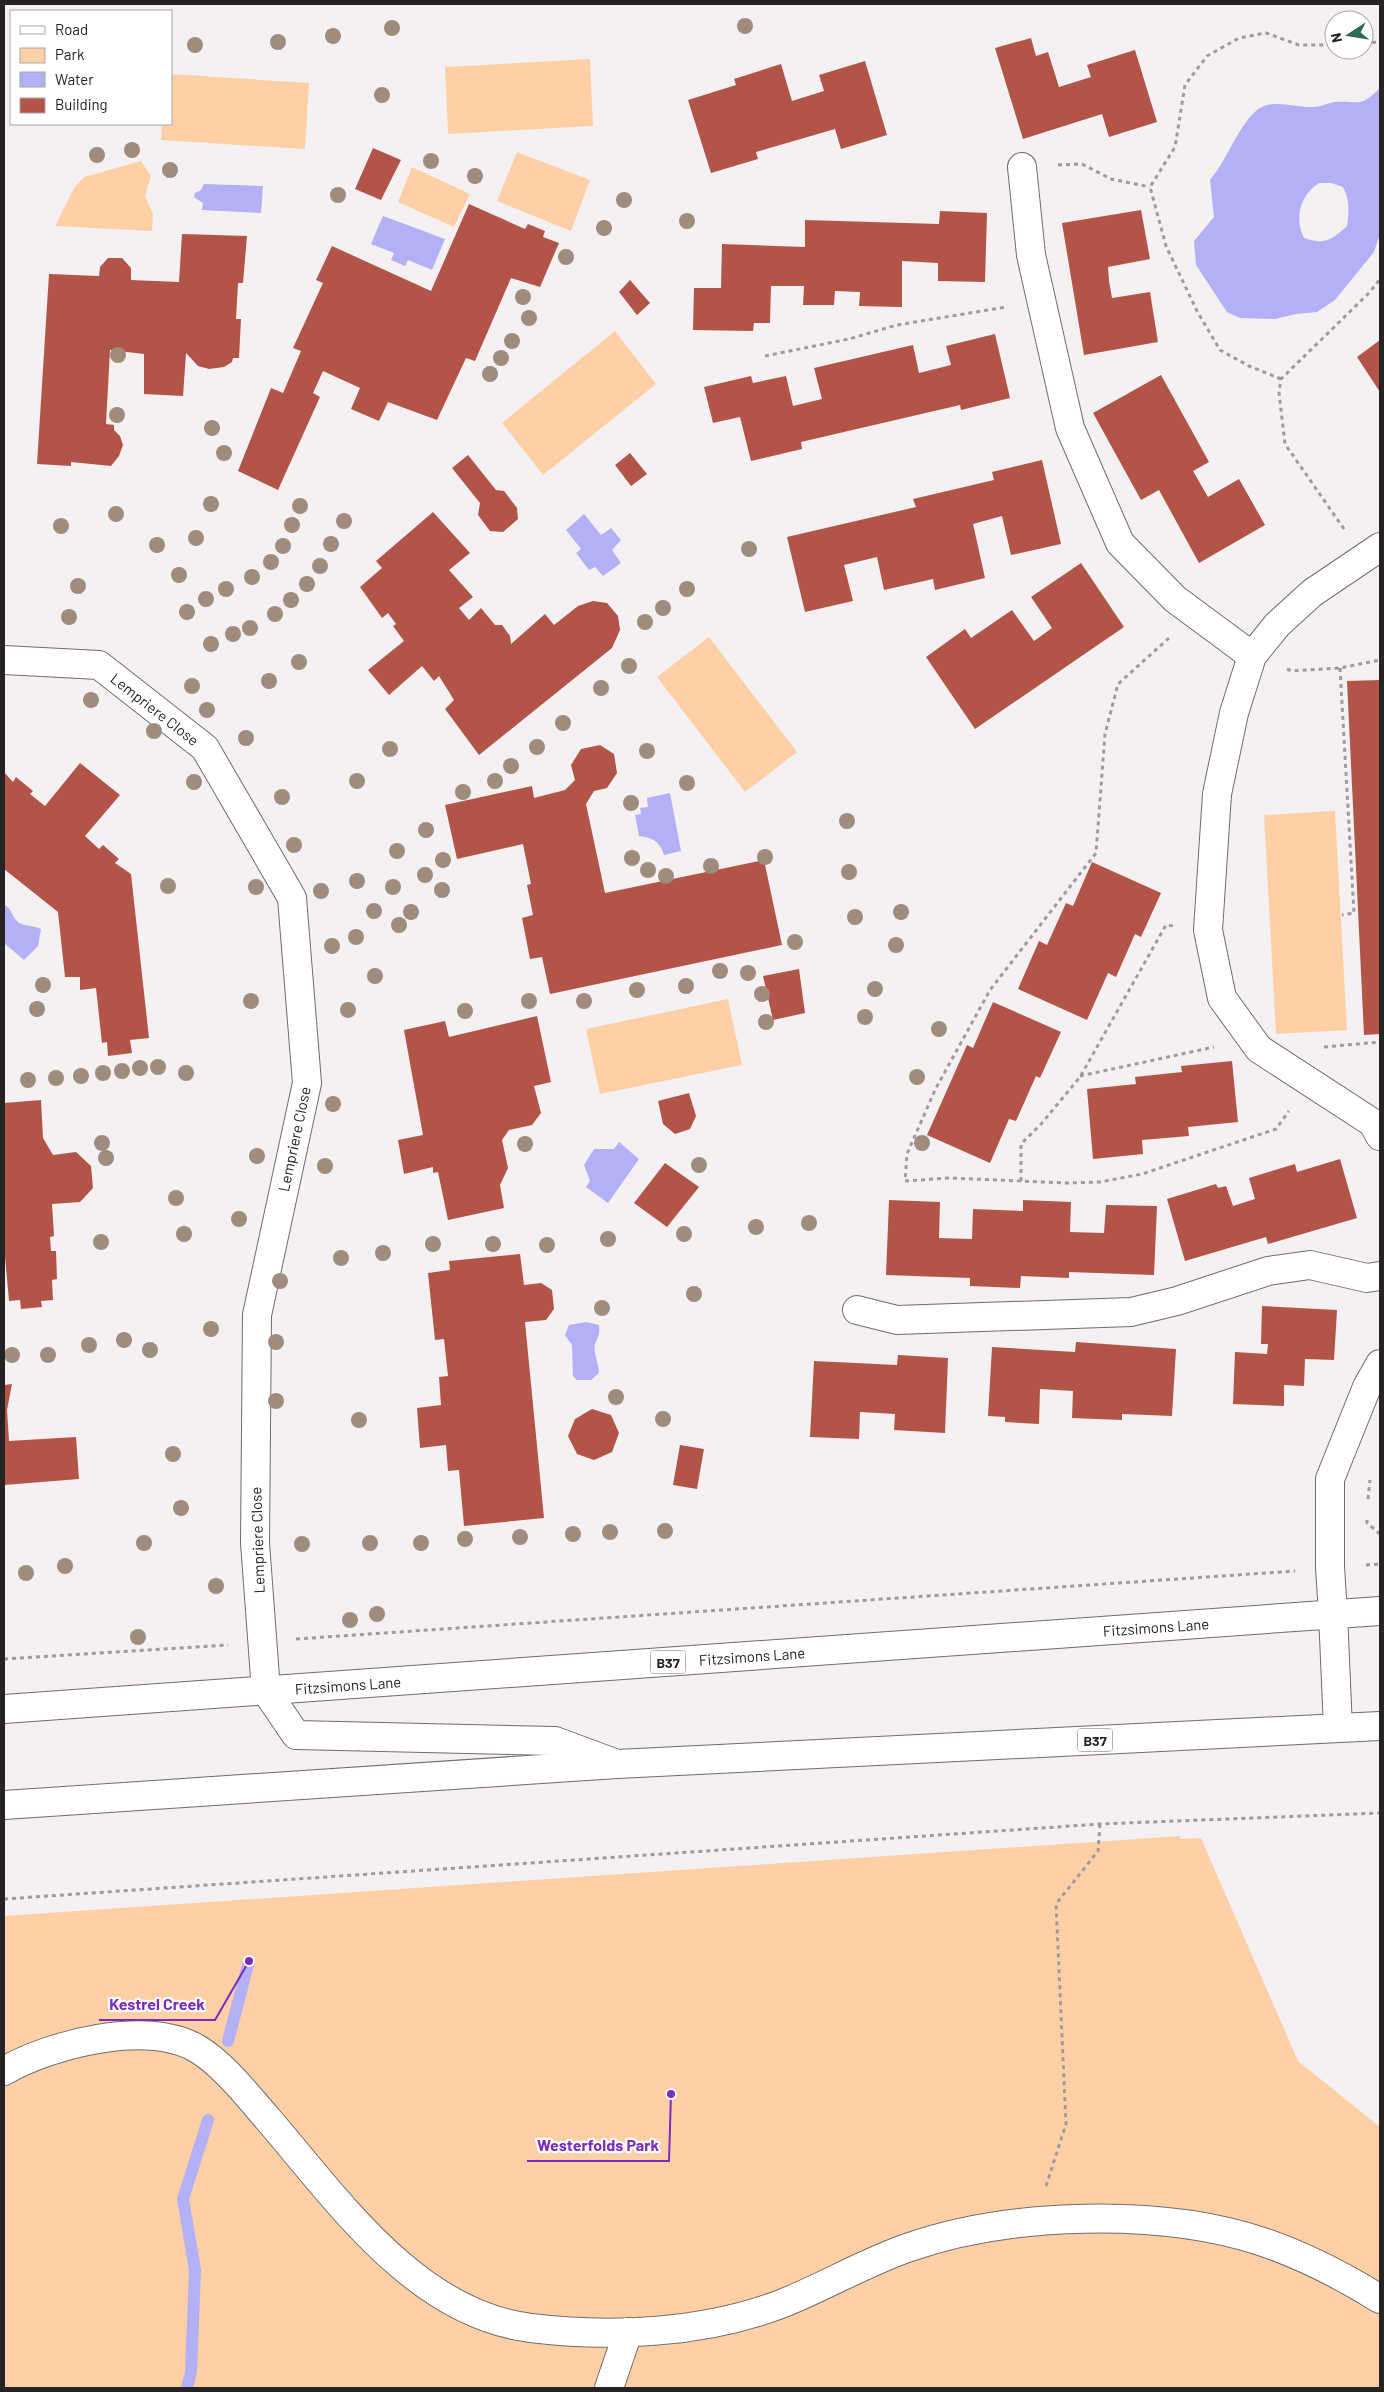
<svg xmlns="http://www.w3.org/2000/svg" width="1384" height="2392" viewBox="0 0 1384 2392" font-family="Barlow,sans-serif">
<rect width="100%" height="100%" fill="#f5f0f2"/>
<path fill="#ffd0a6" d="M590 59 593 126 448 134 445 67Z
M171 74 309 83 305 149 161 140 162 124H171Z
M517 152 590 180 571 231 497 201Z
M141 161 151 176 145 196 153 214 152 231 55 226 74 188 84 177Z
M412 167 470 194 454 227 398 202Z
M615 331 656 384 543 475 502 423Z
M709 637 797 752 745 792 657 677Z
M1335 811 1347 1030 1276 1034 1264 815Z
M728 999 742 1065 600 1094 586 1029Z
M1180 1836V1839L1201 1838 1298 2061 1380 2127V2388H4V1916Z"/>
<path fill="#b3b0f6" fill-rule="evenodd" d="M1380 88V234L1374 252 1335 300 1317 312 1296 314 1275 319 1240 318 1227 312 1196 265 1194 241 1214 217 1210 180C1227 160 1238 126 1257 110 1271 98 1296 108 1313 107 1320 107 1328 103 1335 102 1359 100 1359 109 1380 88ZM1319 183H1331L1343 187C1350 200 1349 212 1347 226 1332 240 1324 245 1304 238 1294 218 1300 195 1319 183Z
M204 184 263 186 261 213 202 210 203 203 194 197 195 193 201 190Z
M383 216 445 239 432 270 408 260 405 266 391 260 394 253 371 244Z
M584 514 601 535 611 528 621 540 612 550 621 563 603 576 595 567 589 570 576 553 581 549 566 530Z
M670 793 681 851 664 855C660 841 652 838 639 836L635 815 641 814 640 808 648 807 647 798Z
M4 905C11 907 11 915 17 921 23 927 33 925 41 929L38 946 24 960 4 943Z
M619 1142 639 1159 608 1203 586 1187 590 1181 584 1165 594 1149H614Z
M586 1322 599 1325C600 1334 598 1337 595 1344 593 1353 599 1364 599 1373L591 1380H577L573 1376 572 1345 565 1335 569 1325Z"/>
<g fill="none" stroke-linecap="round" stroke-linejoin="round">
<path stroke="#b3b0f6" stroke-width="12" d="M228 2041 249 1961
M187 2388 191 2372 195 2270 183 2199 208 2120"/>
</g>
<path fill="#b25548" d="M1031 38 1036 56 1048 52 1059 87 1091 77 1087 65 1135 50 1157 122 1109 137 1102 114 1023 139 995 48Z
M865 61 887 135 841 149 835 129 756 152 758 159 711 173 688 100 736 85 734 79 781 64 792 101 824 91 819 75Z
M373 148 401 160 381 200 355 189Z
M469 204 525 229 528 224 545 231 543 237 559 243 540 287 511 278 475 361 466 358 437 420 388 402 379 421 351 409 360 388 323 371 313 393 320 397 278 490 238 471 271 388 283 393 301 351 293 348 323 283 316 280 332 246 431 291Z
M1141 210 1150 259 1108 267 1109 281 1112 298 1150 292 1158 342 1084 355 1062 223Z
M940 211 987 213 985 282 938 281V263L902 261V307L859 306 860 292 835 291 834 305H803L804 286H771L770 323H754L753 331 693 330 694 288H721L722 244 805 247V220L939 224Z
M182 234 247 236 243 283H238L236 319H241L239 358H233L232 362 224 367 209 369 198 366 186 353 183 396 144 394V354L110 350 106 424 114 425V430L120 436 123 445 119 456 111 466 71 462V466L37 464 49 274 99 276 100 267 108 258H122L131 268V280L179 282Z
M630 280 650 303 637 315 619 292Z
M995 334 1010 398 961 410 960 405 801 442 802 449 751 461 740 417 713 423 704 387 751 376 753 383 786 376 793 406 822 399 814 368 913 345 919 373 951 365 946 346Z
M1380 340V392L1357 357Z
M1161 375 1209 462 1193 471 1208 497 1239 479 1265 525 1199 563 1159 490 1141 500 1093 413Z
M630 453 647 474 631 486 615 465Z
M468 455 496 490 504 491 517 508 518 519 503 532 490 531 478 515 480 503 452 468Z
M1042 460 1061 544 1011 555 1002 516 973 524 985 578 935 590 933 579 884 590 877 557 844 565 853 601 805 612 787 537 916 507 913 499 994 480 992 472Z
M433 512 470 553 449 570 473 597 459 608 469 620 481 608 495 625H502L510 636 511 644 545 614 554 625 578 606 593 601 607 603 618 616 620 630 612 648 479 755 445 709 454 700 439 676 434 681 422 666 389 695 368 670 404 641 393 626 396 624 388 613 382 618 360 587 382 568 376 561Z
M1081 563 1124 627 975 729 926 657 965 629 971 638 1012 610 1034 641 1052 628 1031 597Z
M1380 680V1034L1364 1035 1347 681Z
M600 745 614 754 617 773 607 788 594 791 586 804 605 893 764 860 782 945 550 994 542 957 530 959 522 918 533 915 527 885 531 884 523 844 457 859 445 805 532 786 534 798 565 790 575 780 571 765 581 749Z
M80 763 120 795 85 836 99 849 103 845 119 859 115 863 131 874 149 1038 130 1040 132 1053 108 1056 107 1042 102 1043 96 988 80 990V977H65L58 912 4 869V772L13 782 16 777 33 791 30 794 45 806Z
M1092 862 1161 893 1141 937 1135 934 1116 977 1108 973 1087 1020 1018 989 1039 941 1047 945 1066 903 1073 906Z
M799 969 805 1013 773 1020 763 976Z
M993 1002 1061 1032 1040 1078 1036 1076 1016 1121 1009 1119 990 1163 927 1135 967 1045 973 1048Z
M537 1016 551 1082 534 1086 541 1113 532 1125 509 1130 502 1140 508 1168 500 1185 504 1208 448 1220 438 1172 433 1173V1167L404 1174 398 1140 423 1135 404 1030 445 1021 449 1037Z
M1232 1061 1238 1122 1188 1127 1189 1136 1142 1140 1143 1154 1093 1159 1087 1089 1136 1084 1135 1077 1182 1072 1181 1066Z
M689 1093 696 1116 690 1129 675 1134 663 1124 658 1101Z
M41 1100 43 1138 53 1155 76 1152 91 1166 93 1188 80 1202 52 1204 54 1236 50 1237 51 1251H56L57 1279 52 1280 53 1300 41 1301 42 1307 21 1309 20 1300 9 1301 4 1245V1103Z
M1340 1159 1357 1218 1268 1244 1266 1237 1185 1261 1167 1199 1216 1184 1218 1188 1226 1186 1233 1206 1255 1199 1249 1178 1295 1164 1297 1172Z
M665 1163 699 1187 667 1227 634 1203Z
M889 1200 940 1202 939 1238 972 1239 973 1209 1023 1211V1200L1071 1202 1070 1232 1104 1233 1106 1205 1157 1206 1154 1275 1069 1272V1278L1021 1276 1020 1288 970 1286V1278L886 1275Z
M520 1254 524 1285 541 1283 552 1290 554 1309 546 1320 525 1322 544 1518 464 1526 459 1470 448 1471 446 1445 420 1448 417 1408 441 1405 439 1377 448 1376 444 1339 435 1340 428 1273 450 1270 449 1261Z
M1262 1306 1337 1310 1334 1360 1305 1359 1304 1386 1284 1385V1406L1233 1404 1235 1352 1267 1354 1268 1344H1261Z
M1076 1342 1176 1349 1172 1416 1122 1414V1420L1072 1418 1073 1391 1040 1389 1039 1424 1005 1422V1417L988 1416 992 1347 1075 1352Z
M898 1355 948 1358 945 1433 894 1430 895 1414 860 1412 859 1439 810 1437 814 1361 897 1365Z
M12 1384 7 1410 9 1441 76 1437 79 1479 4 1485V1385Z
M592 1409 611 1415 619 1433 612 1452 594 1460 577 1454 568 1436 575 1419Z
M680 1445 704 1449 697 1489 673 1485Z"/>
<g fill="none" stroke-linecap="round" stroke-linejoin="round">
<g stroke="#706c6d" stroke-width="30">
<path id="minor" d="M1022 167 1031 255 1070 428 1120 543 1175 599 1252 656
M1380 547 1312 593 1277 625 1252 656 1234 713 1217 794 1208 930 1222 998 1259 1049 1373 1123 1380 1136
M4 660 99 665 205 748 292 898 307 1083 257 1315 255 1543 266 1691 296 1735 555 1741 617 1764
M857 1310 897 1320 1131 1312 1177 1301 1268 1271 1310 1265 1367 1278 1380 1276
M1333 1614 1330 1567V1479L1367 1387 1380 1364
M4 2071C51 2044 145 2020 196 2048 221 2062 248 2096 267 2118 337 2199 415 2314 531 2328 612 2338 704 2333 781 2304 824 2287 864 2263 907 2248 1009 2212 1161 2208 1263 2242 1304 2256 1343 2276 1380 2299
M609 2388 628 2332"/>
</g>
<g stroke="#706c6d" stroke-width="30">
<path id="major" d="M1333 1614 1338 1728
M4 1709 1380 1611
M4 1805 617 1764 1380 1726"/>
</g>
<path stroke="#9f9b9c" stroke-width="3" stroke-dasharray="4 4" stroke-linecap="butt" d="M1364 43 1380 42
M1058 165 1082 164 1111 179 1150 187
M765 356 849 339 897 325 1006 307
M1281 379 1249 366 1220 350 1197 311 1166 246 1150 187 1175 147 1185 85 1207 56 1239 38 1266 33 1299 45H1334
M1344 529 1285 444 1279 393 1281 379 1370 292 1380 279
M1169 638 1118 684 1105 734 1096 853 990 990 935 1090 907 1154 905 1181 949 1178 1067 1183 1100 1182 1142 1174 1276 1129 1289 1111
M1340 668 1354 913 1342 915
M1287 669 1292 671 1340 668 1380 660
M1324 1047 1380 1042
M1080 1076 1214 1047
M1021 1181V1144L1042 1123 1080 1077 1166 925 1174 926
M1368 1499 1370 1480
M1367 1520V1523L1380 1534
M1366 1565 1380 1564
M296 1639 1295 1571
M4 1659 228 1645
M4 1899 1100 1824 1380 1813
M1046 2186 1066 2124 1056 1904 1098 1851 1100 1824"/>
<use href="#minor" stroke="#fff" stroke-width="28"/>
<use href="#major" stroke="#fff" stroke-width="28"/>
</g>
<g fill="#9f8c7c">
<circle cx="745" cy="26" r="8"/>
<circle cx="392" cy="28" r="8"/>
<circle cx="333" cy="36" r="8"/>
<circle cx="278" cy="42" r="8"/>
<circle cx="195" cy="45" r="8"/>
<circle cx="382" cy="95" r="8"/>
<circle cx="132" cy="150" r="8"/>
<circle cx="97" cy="155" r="8"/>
<circle cx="431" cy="161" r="8"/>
<circle cx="170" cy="170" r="8"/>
<circle cx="475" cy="176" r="8"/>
<circle cx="338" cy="195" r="8"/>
<circle cx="624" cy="200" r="8"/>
<circle cx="687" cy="221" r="8"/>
<circle cx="604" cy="228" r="8"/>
<circle cx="566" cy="257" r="8"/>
<circle cx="523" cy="297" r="8"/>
<circle cx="529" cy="318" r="8"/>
<circle cx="512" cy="341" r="8"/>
<circle cx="118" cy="355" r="8"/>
<circle cx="501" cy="358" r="8"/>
<circle cx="490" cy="374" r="8"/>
<circle cx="117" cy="415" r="8"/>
<circle cx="212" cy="428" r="8"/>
<circle cx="224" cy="453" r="8"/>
<circle cx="211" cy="504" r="8"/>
<circle cx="300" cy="506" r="8"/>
<circle cx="116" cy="514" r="8"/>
<circle cx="344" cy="521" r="8"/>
<circle cx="292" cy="525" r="8"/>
<circle cx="61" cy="526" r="8"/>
<circle cx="196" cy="538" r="8"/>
<circle cx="331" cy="544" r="8"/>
<circle cx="157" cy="545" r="8"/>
<circle cx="283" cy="546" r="8"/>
<circle cx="749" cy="549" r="8"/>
<circle cx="271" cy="562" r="8"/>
<circle cx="320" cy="566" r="8"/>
<circle cx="179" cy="575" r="8"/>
<circle cx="252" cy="577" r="8"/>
<circle cx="307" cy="584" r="8"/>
<circle cx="78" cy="586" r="8"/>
<circle cx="226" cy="589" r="8"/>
<circle cx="687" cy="589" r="8"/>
<circle cx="206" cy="599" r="8"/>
<circle cx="291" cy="600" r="8"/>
<circle cx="663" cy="608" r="8"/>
<circle cx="187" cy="612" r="8"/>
<circle cx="275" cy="614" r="8"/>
<circle cx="69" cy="617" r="8"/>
<circle cx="645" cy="622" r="8"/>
<circle cx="250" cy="628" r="8"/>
<circle cx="233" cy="634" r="8"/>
<circle cx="211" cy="644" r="8"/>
<circle cx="299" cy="662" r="8"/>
<circle cx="629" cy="666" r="8"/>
<circle cx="269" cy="681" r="8"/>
<circle cx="192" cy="686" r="8"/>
<circle cx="601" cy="688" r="8"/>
<circle cx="91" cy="700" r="8"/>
<circle cx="207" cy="710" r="8"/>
<circle cx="563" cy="723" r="8"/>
<circle cx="154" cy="731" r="8"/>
<circle cx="246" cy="738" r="8"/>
<circle cx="537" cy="747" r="8"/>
<circle cx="390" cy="749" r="8"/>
<circle cx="647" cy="751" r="8"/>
<circle cx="511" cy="766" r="8"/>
<circle cx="357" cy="781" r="8"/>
<circle cx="495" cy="781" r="8"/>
<circle cx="194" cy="782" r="8"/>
<circle cx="687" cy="783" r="8"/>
<circle cx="463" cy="792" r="8"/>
<circle cx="282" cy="797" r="8"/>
<circle cx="631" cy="803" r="8"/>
<circle cx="847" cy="821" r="8"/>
<circle cx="426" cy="830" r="8"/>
<circle cx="294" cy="845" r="8"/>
<circle cx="397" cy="851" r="8"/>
<circle cx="765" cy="857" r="8"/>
<circle cx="632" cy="858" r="8"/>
<circle cx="443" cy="860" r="8"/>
<circle cx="711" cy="866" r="8"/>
<circle cx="648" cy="870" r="8"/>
<circle cx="849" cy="872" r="8"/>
<circle cx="425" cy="875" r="8"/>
<circle cx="666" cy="876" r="8"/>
<circle cx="357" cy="881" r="8"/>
<circle cx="168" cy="886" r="8"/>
<circle cx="256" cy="887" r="8"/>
<circle cx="393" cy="887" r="8"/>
<circle cx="442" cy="890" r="8"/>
<circle cx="321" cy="891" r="8"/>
<circle cx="374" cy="911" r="8"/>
<circle cx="411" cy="912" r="8"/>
<circle cx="901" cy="912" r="8"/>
<circle cx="855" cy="917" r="8"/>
<circle cx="399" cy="925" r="8"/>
<circle cx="356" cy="937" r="8"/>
<circle cx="795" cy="942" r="8"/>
<circle cx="896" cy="945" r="8"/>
<circle cx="332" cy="946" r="8"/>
<circle cx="720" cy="971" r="8"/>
<circle cx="748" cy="973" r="8"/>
<circle cx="375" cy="976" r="8"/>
<circle cx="43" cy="985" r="8"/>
<circle cx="686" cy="986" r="8"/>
<circle cx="875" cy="989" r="8"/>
<circle cx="637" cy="990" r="8"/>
<circle cx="762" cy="994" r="8"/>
<circle cx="251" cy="1001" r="8"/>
<circle cx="529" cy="1001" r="8"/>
<circle cx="584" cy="1001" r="8"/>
<circle cx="37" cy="1009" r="8"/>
<circle cx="348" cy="1010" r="8"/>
<circle cx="465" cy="1011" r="8"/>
<circle cx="865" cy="1017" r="8"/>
<circle cx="766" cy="1022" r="8"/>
<circle cx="939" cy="1029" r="8"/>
<circle cx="158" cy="1067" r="8"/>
<circle cx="140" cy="1068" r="8"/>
<circle cx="122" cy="1071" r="8"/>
<circle cx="103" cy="1073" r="8"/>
<circle cx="186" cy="1073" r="8"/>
<circle cx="81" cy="1076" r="8"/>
<circle cx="917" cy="1077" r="8"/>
<circle cx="56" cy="1078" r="8"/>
<circle cx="28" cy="1080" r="8"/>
<circle cx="333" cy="1104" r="8"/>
<circle cx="102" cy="1143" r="8"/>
<circle cx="922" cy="1143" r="8"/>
<circle cx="525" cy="1144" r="8"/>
<circle cx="257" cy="1156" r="8"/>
<circle cx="106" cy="1158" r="8"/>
<circle cx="699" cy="1165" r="8"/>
<circle cx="325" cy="1166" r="8"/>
<circle cx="176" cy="1198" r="8"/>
<circle cx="239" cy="1219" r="8"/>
<circle cx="809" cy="1223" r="8"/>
<circle cx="756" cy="1227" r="8"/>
<circle cx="184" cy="1234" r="8"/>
<circle cx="684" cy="1234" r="8"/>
<circle cx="608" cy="1239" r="8"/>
<circle cx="101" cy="1242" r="8"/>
<circle cx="433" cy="1244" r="8"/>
<circle cx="493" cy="1244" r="8"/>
<circle cx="547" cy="1245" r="8"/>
<circle cx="383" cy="1253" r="8"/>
<circle cx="341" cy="1258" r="8"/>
<circle cx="280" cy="1281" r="8"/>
<circle cx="694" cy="1294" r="8"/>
<circle cx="602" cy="1308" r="8"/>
<circle cx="211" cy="1329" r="8"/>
<circle cx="124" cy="1340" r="8"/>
<circle cx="276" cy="1342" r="8"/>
<circle cx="89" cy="1345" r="8"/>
<circle cx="150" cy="1350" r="8"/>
<circle cx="12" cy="1355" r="8"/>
<circle cx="48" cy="1355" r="8"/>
<circle cx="616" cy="1397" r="8"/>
<circle cx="276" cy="1401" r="8"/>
<circle cx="663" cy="1419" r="8"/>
<circle cx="359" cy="1420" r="8"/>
<circle cx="173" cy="1454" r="8"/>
<circle cx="181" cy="1508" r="8"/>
<circle cx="665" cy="1531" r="8"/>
<circle cx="610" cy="1532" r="8"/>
<circle cx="573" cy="1534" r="8"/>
<circle cx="520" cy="1537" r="8"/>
<circle cx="465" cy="1539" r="8"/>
<circle cx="144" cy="1543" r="8"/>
<circle cx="370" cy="1543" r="8"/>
<circle cx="421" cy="1543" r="8"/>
<circle cx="302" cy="1544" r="8"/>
<circle cx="65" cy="1566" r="8"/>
<circle cx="26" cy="1573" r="8"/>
<circle cx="216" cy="1586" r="8"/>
<circle cx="377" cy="1614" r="8"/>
<circle cx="350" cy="1620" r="8"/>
<circle cx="138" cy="1637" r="8"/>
</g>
<g text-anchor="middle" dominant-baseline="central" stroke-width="4.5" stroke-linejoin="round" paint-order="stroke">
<g fill="#fff" stroke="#666465" stroke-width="1">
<rect x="650.5" y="1650.5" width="35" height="23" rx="4"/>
<rect x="1077.5" y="1728.5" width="35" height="23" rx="4"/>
</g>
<g font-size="14" font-weight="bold" fill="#242223">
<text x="668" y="1662">B37</text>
<text x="1095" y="1740">B37</text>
</g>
<g font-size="15" fill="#242223" stroke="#fff">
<text transform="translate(155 709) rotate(38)">Lempriere Close</text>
<text transform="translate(294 1139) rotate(-78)">Lempriere Close</text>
<text transform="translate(257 1540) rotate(-92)">Lempriere Close</text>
<text transform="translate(1156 1627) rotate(-4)">Fitzsimons Lane</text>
<text transform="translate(752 1656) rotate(-4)">Fitzsimons Lane</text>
<text transform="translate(348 1685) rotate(-4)">Fitzsimons Lane</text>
</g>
</g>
<path fill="none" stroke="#7b2cbf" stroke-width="2" d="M249 1961L215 2020H99M671 2094L669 2161H527"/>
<g fill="#7b2cbf" stroke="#fff" stroke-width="2">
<circle cx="249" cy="1961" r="5"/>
<circle cx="671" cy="2094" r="5"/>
</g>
<g font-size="16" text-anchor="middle" font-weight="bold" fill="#7b2cbf" stroke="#fff" stroke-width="4.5" stroke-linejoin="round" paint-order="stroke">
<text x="157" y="2010">Kestrel Creek</text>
<text x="598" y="2151">Westerfolds Park</text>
</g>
<rect width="1384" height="2392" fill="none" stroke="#242223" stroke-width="10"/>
<rect x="10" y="10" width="162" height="115" fill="#ffffff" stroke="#a7a7a7"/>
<rect x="20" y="26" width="25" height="8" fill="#ffffff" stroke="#a7a7a7"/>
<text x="55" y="35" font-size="15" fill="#242223">Road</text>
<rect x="20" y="48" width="25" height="15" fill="#ffd0a6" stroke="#a7a7a7"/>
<text x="55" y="60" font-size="15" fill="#242223">Park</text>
<rect x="20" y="72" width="25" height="15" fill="#b3b0f6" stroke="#a7a7a7"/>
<text x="55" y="85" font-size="15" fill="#242223">Water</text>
<rect x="20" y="98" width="25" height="15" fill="#b25548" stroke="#a7a7a7"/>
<text x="55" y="110" font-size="15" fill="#242223">Building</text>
<g transform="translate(1349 35) rotate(258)"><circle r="24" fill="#ffffff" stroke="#a7a7a7"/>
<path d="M0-4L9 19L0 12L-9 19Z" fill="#2e6a55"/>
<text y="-8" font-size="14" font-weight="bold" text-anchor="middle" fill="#242223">N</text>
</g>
</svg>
